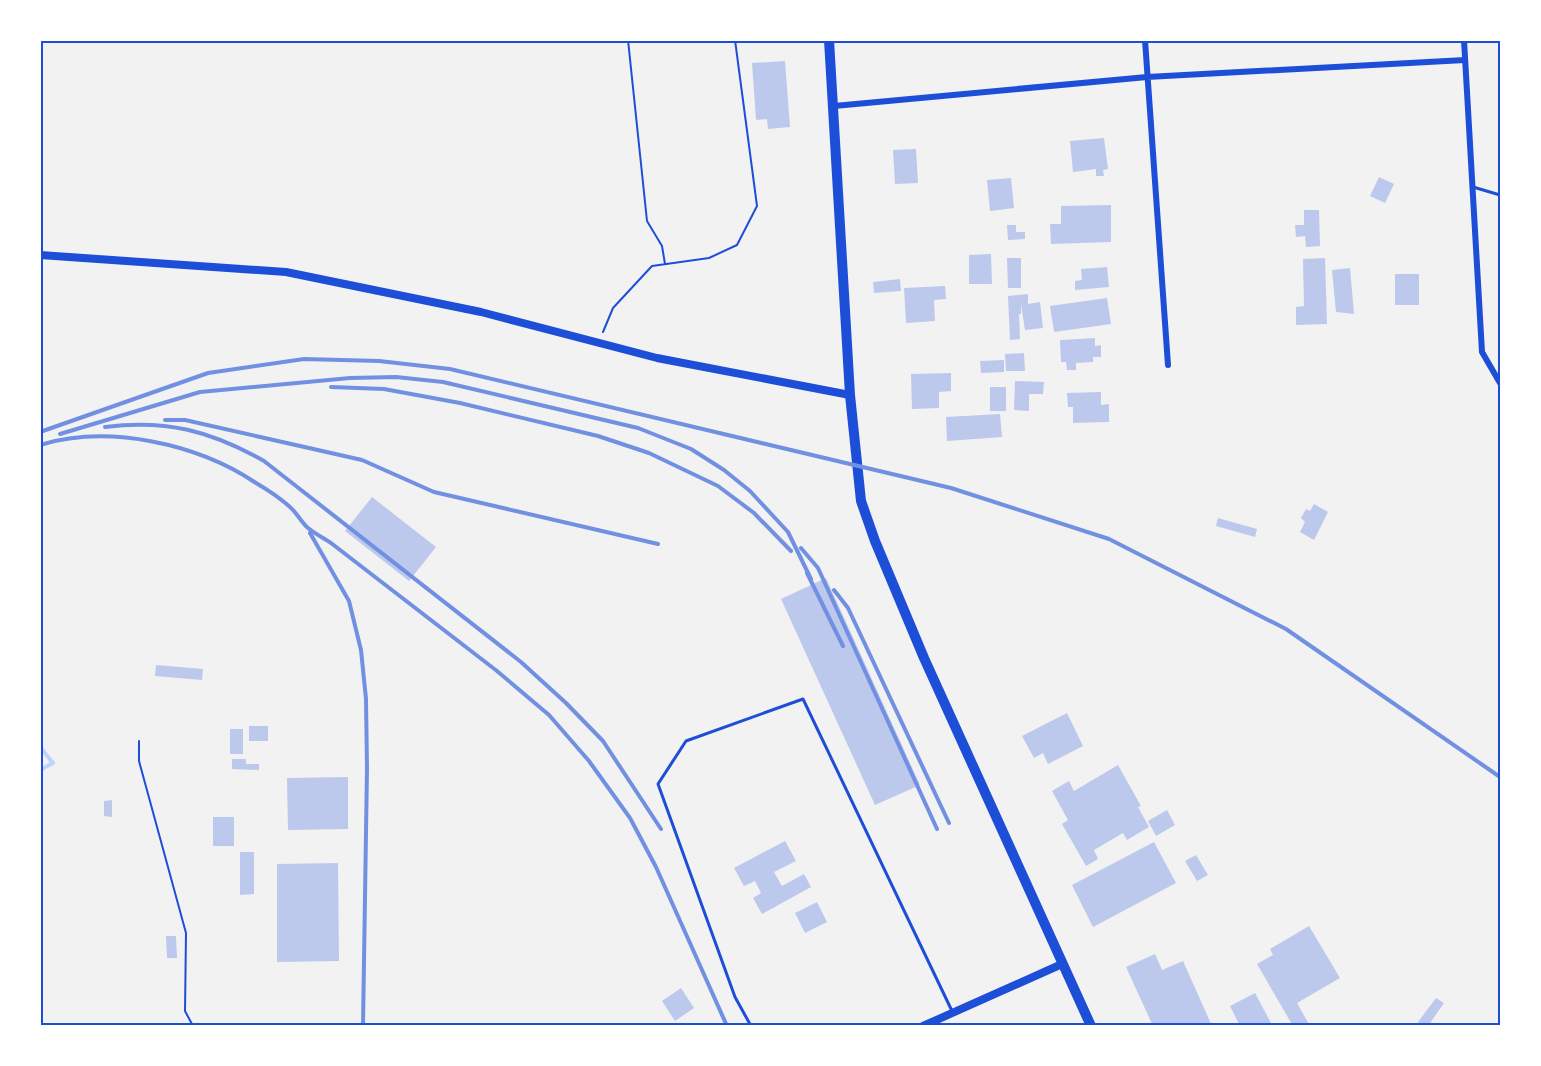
<svg xmlns="http://www.w3.org/2000/svg" width="1541" height="1066" viewBox="0 0 1541 1066" font-family="Roboto,sans-serif">
<rect width="100%" height="100%" fill="#f2f2f2"/>
<g fill="none" stroke-linecap="round" stroke-linejoin="round">
<path stroke="#bfd3fe" stroke-width="4" d="M40 747 53 763 40 770"/>
</g>
<path fill="#bdc9ec" d="M785 61 790 127 768 129 767 119 756 120 752 63Z
M1104 138 1108 169 1103 170 1104 176H1096V169L1073 172 1070 141Z
M916 149 918 183 895 184 893 150Z
M1379 177 1394 184 1385 203 1370 196Z
M1011 178 1014 208 990 211 987 180Z
M1111 205V242L1051 244 1050 224H1061V206Z
M1304 210H1319L1320 246 1306 247 1305 236 1296 237 1295 225H1304Z
M1007 225H1016V232H1025V239L1008 240Z
M991 254 992 284H969V255Z
M1007 258H1021V288H1008Z
M1325 258 1327 324 1296 325V307L1304 306 1303 259Z
M1107 267 1109 287 1075 290V281L1082 280 1081 269Z
M1350 268 1354 314 1336 312 1332 270Z
M1395 274H1419V305H1395Z
M900 279 901 291 874 293 873 282Z
M945 286 946 299 934 300 935 321 906 323 904 288Z
M1028 294V304L1040 302 1043 328 1025 330 1021 304V314H1019L1020 339 1010 340 1008 296Z
M1107 298 1111 324 1054 332 1050 306Z
M1095 338V346L1101 345V357H1093V362L1076 363V370H1067L1066 362H1061L1060 340Z
M1024 353 1025 371H1006L1005 354Z
M1004 360V372L981 373 980 361Z
M951 373V391L939 392V408L912 409 911 374Z
M1015 381 1044 382 1043 394H1029V411L1014 410Z
M990 387H1006V411H990Z
M1101 392V405L1109 404V422L1073 423V407H1068L1067 393Z
M1000 414 1002 437 947 441 946 417Z
M372 497 436 547 409 581 345 531Z
M1314 504 1328 512 1314 540 1300 532 1305 522 1301 518 1306 509 1310 511Z
M1218 518 1257 529 1255 537 1216 526Z
M826 578 920 785 875 805 781 599Z
M156 665 203 669 202 680 155 676Z
M1067 713 1083 746 1048 764 1043 753 1034 758 1022 736Z
M249 726H268V741H249Z
M230 729H243V754H230Z
M232 759H246V764H259V770L232 769Z
M1118 765 1141 806 1138 807 1149 827 1127 840 1123 833 1094 850 1098 859 1086 866 1062 824 1068 820 1052 791 1069 781 1074 791Z
M348 777V829L288 830 287 778Z
M112 800V817L104 816V801Z
M1167 810 1175 825 1156 836 1148 821Z
M213 817H234V846H213Z
M785 841 796 861 774 872 782 886 804 874 811 887 762 914 753 898 761 893 755 881 744 886 734 868Z
M1154 842 1176 883 1093 927 1072 885Z
M240 852H254V894L240 895Z
M1196 855 1208 875 1197 881 1185 861Z
M338 863 339 961 277 962V864Z
M817 902 827 922 805 933 795 913Z
M1309 926 1340 978 1297 1003 1310 1026H1293L1257 964 1273 955 1270 949Z
M166 936H176L177 958H167Z
M1155 954 1162 970 1183 961 1212 1026H1153L1126 967Z
M681 988 694 1008 675 1021 662 1001Z
M1255 993 1271 1023 1266 1026H1240L1230 1006Z
M1436 998 1444 1003 1428 1026H1422L1418 1022Z"/>
<g fill="none" stroke-linecap="round" stroke-linejoin="round">
<path stroke="#1d4ed8" stroke-width="2" d="M628 40 647 221 662 246 665 264
M603 332 613 308 652 266 709 258 737 245 757 206 735 40
M139 741V761L186 933 185 1011 193 1026"/>
<path stroke="#1d4ed8" stroke-width="3" d="M1473 187 1500 195
M751 1026 735 997 658 784 686 741 803 699 952 1011"/>
<path stroke="#1d4ed8" stroke-width="6" d="M1145 40 1168 365
M1464 40 1482 352 1500 383
M834 106 1147 77 1465 60"/>
<path stroke="#1d4ed8" stroke-width="8" d="M923 1026 1062 964"/>
<path stroke="#1d4ed8" stroke-width="8" d="M40 255 286 272 481 312 657 358 850 395"/>
<path stroke="#1d4ed8" stroke-width="10" d="M829 40 850 395 861 501 875 541 924 658 1091 1026"/>
<path stroke="#7290e2" stroke-width="4" d="M331 387 384 389 460 403 598 436 649 453 718 486 754 513 791 551
M165 420H185L362 460 434 492 658 544
M105 427C166 419 211 431 264 461L521 662 566 703 603 741 661 829
M40 432 208 373 304 359 379 361 450 369 951 488 1109 539 1286 629 1500 777
M60 434 200 392 350 378 396 377 443 382 638 428 691 449 724 470 750 491 775 518 788 532 811 579
M40 445C109 424 198 444 256 483 268 490 280 498 290 507 297 513 301 522 308 528 315 534 324 538 331 543L497 671 549 715 589 761 630 818 656 867 727 1026
M310 533 349 601 361 650 366 699 367 768 363 1026
M801 548 818 568 937 829
M807 573 843 646
M834 590 848 608 949 823"/>
</g>
<rect width="1541" height="1066" fill="none" stroke="#ffffff" stroke-width="84"/>
<rect x="42" y="42" width="1457" height="982" fill="none" stroke="#1d4ed8" stroke-width="2"/>
</svg>
